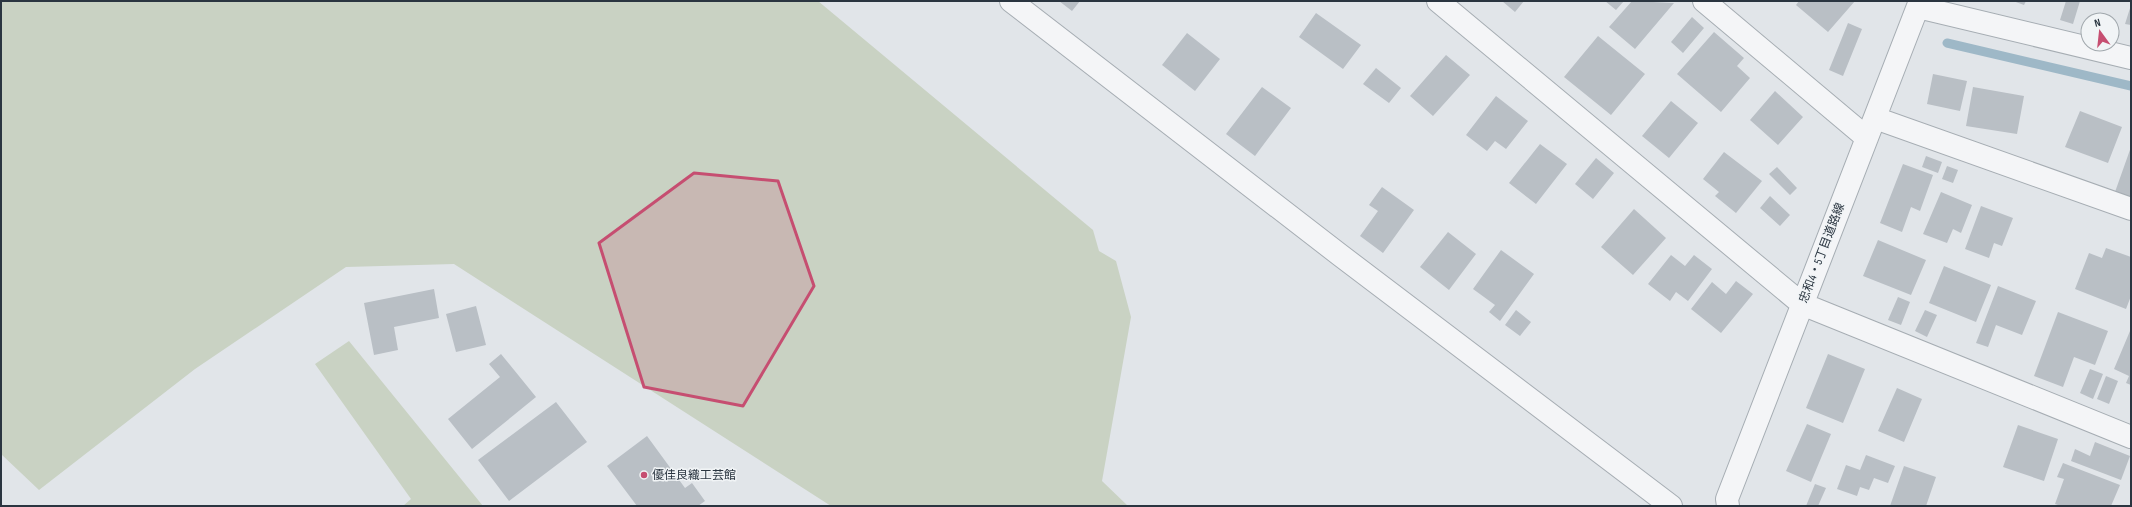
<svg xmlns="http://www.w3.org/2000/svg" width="2132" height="507" viewBox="0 0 2132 507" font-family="'Sofia Sans Condensed','Noto Sans JP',sans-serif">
<rect width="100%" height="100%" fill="#e1e5e9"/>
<path fill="#c9d2c3" d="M1 1H818L1093 230 1099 251 1116 261 1131 317 1102 481 1128 506H831L454 264 346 267 195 369 39 490 1 454Z
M349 341 483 506H403L411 499 315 364Z"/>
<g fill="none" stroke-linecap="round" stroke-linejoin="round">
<path stroke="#9eb8c7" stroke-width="9" d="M1947 43 2131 86"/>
</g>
<path fill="#b9bfc5" d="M1059 1H1080L1072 11Z
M1502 1H1524L1515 12Z
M1605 1H1624L1616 10Z
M1632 1 1674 3 1635 49 1609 27Z
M1799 1H1855L1828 32 1796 5Z
M2013 1H2026L2024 5Z
M2066 1H2080L2073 24 2060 20Z
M2131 5V25L2125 24Z
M1316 13 1361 45 1343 69 1299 37Z
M1692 17 1704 28 1683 53 1671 42Z
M1848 23 1862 29 1843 76 1829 70Z
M1714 32 1744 58 1737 66 1750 78 1721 112 1677 74Z
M1187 33 1220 59 1195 91 1162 65Z
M1598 36 1645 74 1611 115 1564 77Z
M1446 55 1470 75 1433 116 1410 96Z
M1376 68 1401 88 1389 103 1363 84Z
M1933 74 1967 81 1960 111 1927 104Z
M1262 87 1291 108 1255 156 1226 134Z
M1973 87 2024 96 2017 134 1966 126Z
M1775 91 1803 117 1778 145 1750 120Z
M1496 96 1528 121 1506 149 1495 141 1487 151 1466 135Z
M1671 101 1698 123 1669 158 1642 136Z
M2080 111 2122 127 2108 163 2065 147Z
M1540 144 1567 164 1536 204 1509 183Z
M2131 147V198L2115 192Z
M1724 152 1762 181 1736 213 1715 196 1719 192 1703 179Z
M1926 156 1942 162 1938 173 1922 167Z
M1596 158 1614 173 1593 199 1575 184Z
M1903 164 1933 175 1920 211 1911 207 1902 232 1880 223Z
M1947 166 1958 170 1953 183 1942 179Z
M1777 167 1797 188 1790 195 1769 174Z
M1382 187 1414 210 1383 253 1360 236 1378 211 1369 205Z
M1941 192 1972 205 1961 233 1953 229 1947 243 1923 234Z
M1770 196 1790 215 1780 226 1760 208Z
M1981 206 2013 218 2002 246 1994 243 1989 258 1965 249Z
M1634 209 1666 238 1633 275 1601 247Z
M1448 232 1476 254 1449 290 1420 267Z
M1878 240 1926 260 1911 295 1863 276Z
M2106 248 2131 257V296L2126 309 2075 289 2089 253 2102 258Z
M1501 250 1534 274 1500 321 1489 312 1495 305 1473 289Z
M1671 255 1685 266 1694 255 1712 269 1688 301 1676 292 1670 301 1648 284Z
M1944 266 1991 285 1976 322 1929 303Z
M1736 281 1753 294 1721 333 1691 309 1712 282 1726 294Z
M1998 286 2036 301 2022 335 1996 325 1988 347 1976 343Z
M434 289 439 318 394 327 398 350 374 355 364 303Z
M1898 297 1910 302 1901 325 1888 320Z
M476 306 486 345 456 352 446 314Z
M1516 310 1531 322 1520 336 1505 325Z
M1925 310 1937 315 1927 337 1915 331Z
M2058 312 2108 331 2095 365 2074 357 2063 387 2034 376Z
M2130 331H2131V385L2126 383 2129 376 2114 369Z
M501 354 536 397 472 449 448 419 500 377 489 364Z
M1828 354 1865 369 1843 423 1806 408Z
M2090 369 2103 374 2093 399 2080 393Z
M2106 376 2118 381 2109 404 2097 399Z
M1897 388 1922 399 1904 442 1878 431Z
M556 402 587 442 509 501 478 460Z
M1807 424 1831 434 1811 482 1786 471Z
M2018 425 2058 439 2044 481 2003 467Z
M647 436 685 488 692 483 705 501 698 506H637L607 466Z
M2095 442 2130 456 2121 480 2071 461 2075 449 2090 456Z
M1866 455 1895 466 1888 483 1874 478 1869 490 1860 487 1857 496 1837 489 1846 465 1860 470Z
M2063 463 2120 485 2111 506H2061L2055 504 2064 479 2057 477Z
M1904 466 1936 477 1926 506H1890Z
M1815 484 1826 488 1818 506H1806Z"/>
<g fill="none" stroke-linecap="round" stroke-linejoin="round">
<g stroke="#a6adb3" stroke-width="24">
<path id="street" d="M1011 1 1340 255 1671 506
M1438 1 1802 304 2131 437
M1704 1 1867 138
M1918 7 2131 58
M1875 118 2131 209
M1728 506 1727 499 1920 1"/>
</g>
<use href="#street" stroke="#f4f5f7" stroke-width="22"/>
</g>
<path fill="#c64e71" fill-opacity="0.2" stroke="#c64e71" stroke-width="3" stroke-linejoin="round" d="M694 173 778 181 814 286 743 406 644 387 599 243Z"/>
<circle fill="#c64e71" stroke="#f1f4f6" stroke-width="1.5" cx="644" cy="475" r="4"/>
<g text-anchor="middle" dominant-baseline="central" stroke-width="3" stroke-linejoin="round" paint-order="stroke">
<g font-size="12" fill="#2a3540" stroke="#f1f4f6">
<text transform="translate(1822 253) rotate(-69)">忠和4・5丁目道路線</text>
</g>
<g font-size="12" fill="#2a3540" stroke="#f1f4f6" text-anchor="start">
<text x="652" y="475">優佳良織工芸館</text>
</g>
</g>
<rect width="2132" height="507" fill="none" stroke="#2a3540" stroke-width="4"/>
<g transform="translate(2100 32) rotate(345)"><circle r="19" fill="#f1f4f6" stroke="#a1a8ad"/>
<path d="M0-3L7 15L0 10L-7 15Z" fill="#c64e71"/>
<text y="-6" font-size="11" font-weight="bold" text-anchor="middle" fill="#2a3540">N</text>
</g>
</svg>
